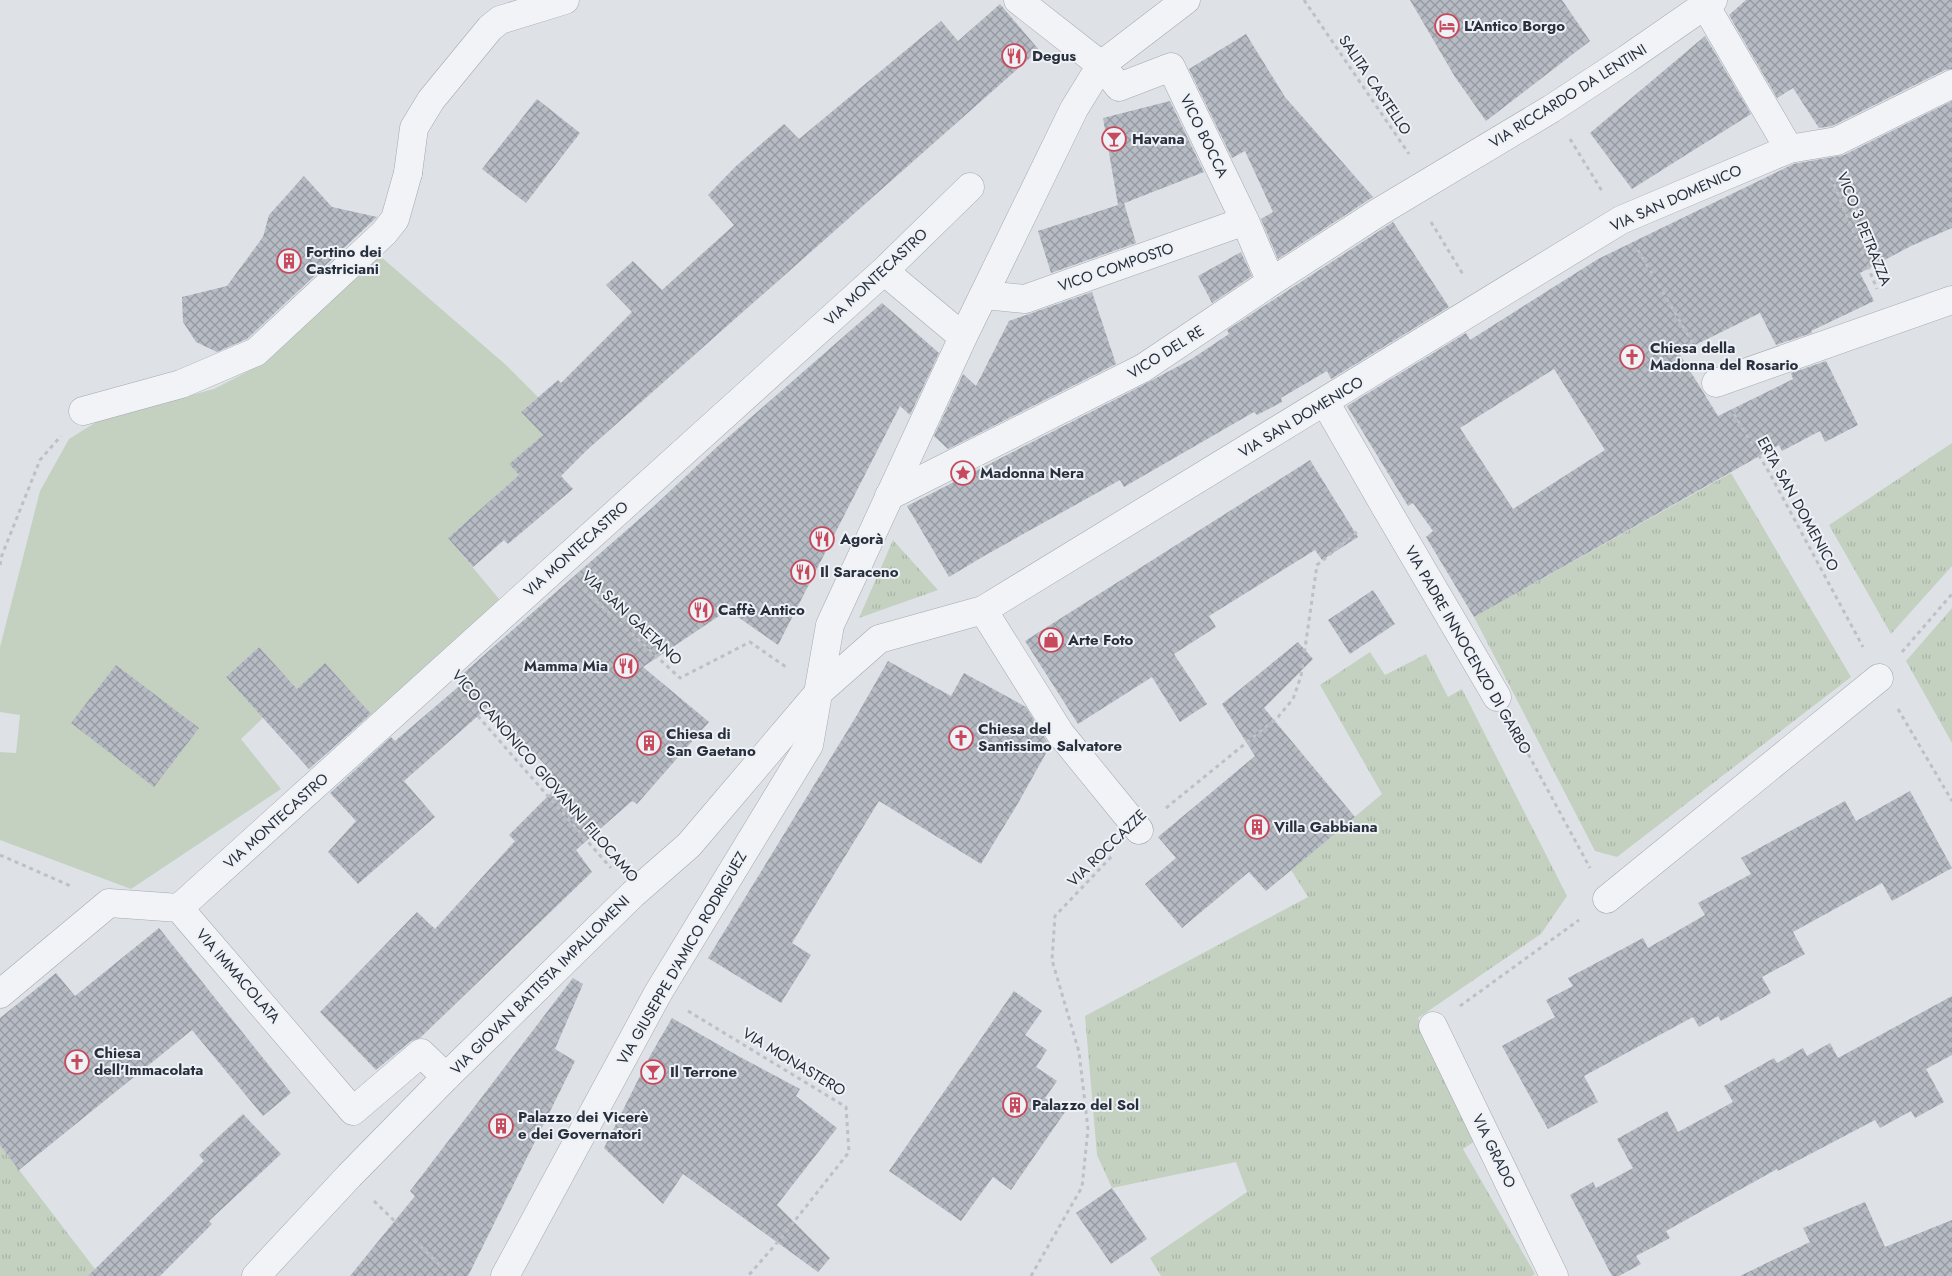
<svg xmlns="http://www.w3.org/2000/svg" width="1952" height="1276" viewBox="0 0 1952 1276" font-family="Jost,sans-serif">
<defs>
<pattern id="grass-tufts" width="24" height="20" patternUnits="userSpaceOnUse" patternTransform="scale(1.25)"><rect width="24" height="20" fill="#c4d1c0"/><path d="M3 7l-1-3M5 7V3M7 7l1-3M15 17l-1-3M17 17v-4M19 17l1-3" fill="none" stroke="#a8b4a6"/></pattern>
<pattern id="building-cross-hatch" width="8" height="8" patternUnits="userSpaceOnUse" patternTransform="scale(1.25)"><rect width="8" height="8" fill="#b6bbc4"/><path d="M0 0l8 8M0 8l8-8" fill="none" stroke="#9498a0"/></pattern>
</defs>
<rect width="100%" height="100%" fill="#dee2e7"/>
<path fill="url(#grass-tufts)" d="M1952 443V566L1891 634 1829 525Z
M1731 473 1851 677 1617 857 1595 851 1474 617Z
M893 540 938 590 859 618Z
M1952 608V743L1906 661Z
M1370 652 1385 675 1426 654 1448 697 1462 689 1567 896 1541 934 1418 1018 1478 1139 1463 1149 1535 1274 1532 1276H1161L1150 1258 1247 1192 1236 1162 1112 1188 1097 1155 1085 1016 1308 897 1291 870 1382 794 1320 685Z
M0 1145 95 1269 101 1276H0Z"/>
<path fill="#c4d1c0" d="M380 256 506 365 538 397 521 412 543 435 509 464 519 475 448 538 500 600 371 715 325 664 297 689 259 647 226 677 263 718 241 739 281 789 131 889 0 840V752L16 753 20 715 0 712V647L40 491 69 439 101 419 214 389 262 364Z"/>
<path fill="url(#building-cross-hatch)" fill-rule="evenodd" d="M1410 0H1562L1590 41 1486 121 1455 77Z
M1746 0H1952V69L1945 70 1832 126 1819 128 1793 88 1777 98 1729 15Z
M1000 4 1039 50 587 450 561 476 573 489 508 544 504 540 473 567 448 538 519 475 509 464 543 435 521 412 558 380 561 383 632 312 606 285 633 261 662 290 734 225 708 195 735 167 784 124 799 139 941 21 958 41Z
M1246 34 1285 97 1373 197 1278 259 1261 219 1273 212 1245 151 1232 158 1189 69Z
M1705 36 1751 114 1632 189 1590 133Z
M537 99 580 133 526 203 482 169Z
M1170 101 1204 172 1122 204 1124 203 1136 243 1051 273 1038 231 1118 205 1103 118Z
M1952 101V228L1911 246 1860 273 1874 301 1811 331 1812 333 1776 345 1760 313 1679 353 1718 416 1793 379 1791 373 1826 361 1858 425 1825 442 1820 431 1782 451 1779 445 1474 617 1426 537 1433 531 1413 503 1408 506 1347 406 1466 333 1470 340 1598 259 1783 169 1793 164 1844 155ZM1554 369 1605 450 1513 509 1460 428Z
M304 176 332 207 377 217 247 339 217 352 196 342 183 322 182 297 227 286 263 237 269 215Z
M1393 222 1449 307 1331 379 1327 371 1281 398 1282 402 1257 415 1254 412 1124 487 1120 480 984 556 949 577 907 506 1126 394 1190 360 1229 334 1227 330Z
M1241 252 1252 276 1212 303 1198 276Z
M1092 292 1116 364 948 449 934 436 963 374 976 386 1009 321Z
M882 303 939 353 910 415 900 406 778 645 728 610 643 667 709 722 637 804 632 801 576 850 592 872 420 1038 411 1041 376 1070 320 1012 417 912 435 929 515 841 509 835 557 787 548 776 552 772 522 741 519 743 487 708 404 781 435 817 358 884 328 852 356 821 330 793 391 737 395 741 464 682 459 677 653 507 718 446Z
M1310 460 1358 537 1322 560 1315 550 1209 616 1216 627 1174 654 1207 704 1180 722 1152 677 1078 724 1025 641Z
M1373 590 1395 624 1350 654 1328 620Z
M1298 642 1313 659 1264 708 1355 817 1266 891 1249 872 1182 928 1145 884 1176 858 1158 837 1255 756 1222 704Z
M259 647 297 689 325 663 371 714 309 769 226 677Z
M888 661 951 696 964 673 1026 707 1050 746 1017 805 981 864 879 801 792 943 811 955 781 1003 708 958 857 715Z
M116 665 199 728 154 787 71 723Z
M1910 791 1952 868 1892 901 1882 883 1793 932 1805 954 1762 977 1771 993 1721 1021 1718 1016 1699 1027 1693 1017 1584 1076 1598 1102 1548 1129 1502 1046 1555 1017 1546 1000 1573 986 1568 978 1643 938 1648 948 1705 915 1698 903 1751 874 1741 858 1845 801 1856 821Z
M159 928 291 1093 263 1116 192 1030 19 1170 0 1145V1018L56 973 75 996Z
M573 978 583 984 555 1049 575 1061 468 1276H350L415 1196 410 1191Z
M1014 991 1042 1011 1025 1035 1047 1050 1036 1067 1057 1081 1045 1098 1065 1112 1011 1190 993 1177 961 1221 889 1171Z
M1952 996V1055L1926 1069 1944 1102 1915 1118 1911 1111 1880 1128 1875 1120 1778 1171 1777 1169 1666 1231 1670 1238 1636 1256 1641 1264 1619 1276H1612L1570 1195 1593 1182 1596 1188 1633 1168 1617 1139 1667 1111 1678 1132 1733 1102 1724 1086 1774 1058 1777 1063 1803 1048 1807 1056 1830 1043 1838 1058Z
M672 1018 740 1057 800 1089 796 1096 837 1128 777 1205 830 1258 818 1272 683 1174 663 1204 604 1148 650 1056Z
M243 1114 281 1154 209 1221 212 1224 160 1276H88L204 1161 199 1155Z
M1112 1188 1147 1239 1111 1264 1076 1213Z
M1865 1202 1885 1247 1952 1220V1276H1740L1810 1242 1803 1228Z"/>
<g fill="none" stroke-linecap="round" stroke-linejoin="round">
<g stroke="#a4a9b1" stroke-width="29">
<path id="pedestrian" d="M1101 65 1119 87 1171 67 1245 221 1271 282
M984 295 1025 299 1245 221
M1716 383 1952 300
M83 411 181 384 256 352 384 233 395 219 408 173
M889 496 1143 368 1271 282 1379 212 1551 109 1627 59 1705 5
M1386 508 1497 697
M983 610 1060 733 1139 830
M1607 899 1879 678"/>
</g>
<g stroke="#a4a9b1" stroke-width="29">
<path id="minor" d="M1018 0 1101 65
M408 173 414 128 431 100 490 28 500 20 565 0
M884 271 963 337
M1325 402 1386 508
M179 908 884 271 970 187
M0 994 109 903 179 908 353 1111 421 1053 446 1077
M1433 1026 1554 1276
M505 1276 658 993 809 745 830 625 963 337 1074 109 1101 65 1186 0"/>
</g>
<g stroke="#a4a9b1" stroke-width="29">
<path id="tertiary" d="M1713 0 1705 5 1789 149
M256 1276 349 1176 446 1077 633 894 689 845 820 691 879 639 983 610 1621 220 1789 149 1837 141 1952 84"/>
</g>
<path stroke="#bdc0c6" stroke-width="3" stroke-dasharray="4 4" stroke-linecap="butt" d="M1304 0 1409 154
M1570 139 1602 191
M1831 177 1877 289
M1431 222 1464 276
M1638 250 1698 352
M1734 414 1770 474 1863 647
M0 565 2 555 40 460 61 436
M584 590 680 678 750 642 786 667
M1902 652 1952 594
M462 698 611 868
M1898 709 1952 801
M1513 726 1590 868
M1166 808 1278 717 1293 699 1301 676 1317 565 1358 531
M0 855 73 887
M1460 1006 1579 920
M688 1011 846 1107 849 1152 782 1237 748 1276
M374 1201 451 1276
M1031 1276 1082 1187 1088 1129 1079 1052 1052 960 1055 916 1114 854"/>
<use href="#pedestrian" stroke="#f1f3f6" stroke-width="28"/>
<use href="#minor" stroke="#f1f3f6" stroke-width="28"/>
<use href="#tertiary" stroke="#f1f3f6" stroke-width="28"/>
</g>
<defs>
<g id="hotel-ring" transform="scale(1.25)"><circle r="9.5" fill="#eef1f5" stroke="#c7495c" stroke-width="1.5"/><path d="M-6-4.5h1.5V1H6V5H4.5V3h-9V5H-6ZM-4 0a1.8 1.8 0 1 1 3.6 0ZM.5 0V-2.5h3Q6-2.5 6 0Z" fill="#c7495c"/></g>
<g id="restaurant-ring" transform="scale(1.25)"><circle r="9.5" fill="#eef1f5" stroke="#c7495c" stroke-width="1.5"/><path d="M-5-6h1v4h1v-4h1v4h1v-4h1v5L-1.5 .5V6h-2V.5L-5-1ZM5-6V6H3V1.5H1.5Q1.5-4 5-6Z" fill="#c7495c"/></g>
<g id="bar-ring" transform="scale(1.25)"><circle r="9.5" fill="#eef1f5" stroke="#c7495c" stroke-width="1.5"/><path d="M-6-5H6L.8 .8V4.5H3.5V6h-7V4.5H-.8V.8Z" fill="#c7495c"/></g>
<g id="building-ring" transform="scale(1.25)"><circle r="9.5" fill="#eef1f5" stroke="#c7495c" stroke-width="1.5"/><path d="M-4-6H4V6H1V3H-1V6H-4ZM-2.5-4.3h1.7v1.8h-1.7ZM.8-4.3h1.7v1.8H.8ZM-2.5-1h1.7V.8h-1.7ZM.8-1h1.7V.8H.8Z" fill="#c7495c"/></g>
<g id="church-ring" transform="scale(1.25)"><circle r="9.5" fill="#eef1f5" stroke="#c7495c" stroke-width="1.5"/><path d="M-1.2-6h2.4v3.5h3.3v2.4h-3.3V6h-2.4V-.1h-3.3v-2.4h3.3Z" fill="#c7495c"/></g>
<g id="sight-ring" transform="scale(1.25)"><circle r="9.5" fill="#eef1f5" stroke="#c7495c" stroke-width="1.5"/><path d="M0-6L1.8-2.2L6-1.7L2.9 1.2L3.7 5.4L0 3.3L-3.7 5.4L-2.9 1.2L-6-1.7L-1.8-2.2Z" fill="#c7495c"/></g>
<g id="shop-ring" transform="scale(1.25)"><circle r="9.5" fill="#eef1f5" stroke="#c7495c" stroke-width="1.5"/><path d="M-5-2.5h2.3a2.7 3.5 0 0 1 5.4 0H5L5.5 6h-11ZM-1.5-2.5h3a1.5 2.3 0 0 0-3 0Z" fill="#c7495c"/></g>
</defs>
<g fill-rule="evenodd">
<use href="#hotel-ring" x="1447" y="26"/>
<use href="#restaurant-ring" x="1014" y="56"/>
<use href="#bar-ring" x="1114" y="139"/>
<use href="#building-ring" x="289" y="261"/>
<use href="#church-ring" x="1632" y="357"/>
<use href="#sight-ring" x="963" y="473"/>
<use href="#restaurant-ring" x="822" y="539"/>
<use href="#restaurant-ring" x="803" y="572"/>
<use href="#restaurant-ring" x="701" y="610"/>
<use href="#shop-ring" x="1051" y="640"/>
<use href="#restaurant-ring" x="626" y="666"/>
<use href="#church-ring" x="961" y="738"/>
<use href="#building-ring" x="649" y="743"/>
<use href="#building-ring" x="1257" y="827"/>
<use href="#church-ring" x="77" y="1062"/>
<use href="#bar-ring" x="653" y="1072"/>
<use href="#building-ring" x="1015" y="1105"/>
<use href="#building-ring" x="501" y="1126"/>
</g>
<g text-anchor="middle" dominant-baseline="central" stroke-width="4" stroke-linejoin="round" paint-order="stroke">
<g font-size="15" font-weight="bold" fill="#28303d" stroke="#eef1f5" text-anchor="start">
<text x="1464" y="26">L'Antico Borgo</text>
<text x="1032" y="56">Degus</text>
<text x="1132" y="139">Havana</text>
<text x="306" y="252">Fortino dei<tspan x="306" dy="17">Castriciani</tspan></text>
<text x="1650" y="348">Chiesa della<tspan x="1650" dy="17">Madonna del Rosario</tspan></text>
<text x="980" y="473">Madonna Nera</text>
<text x="840" y="539">Agorà</text>
<text x="820" y="572">Il Saraceno</text>
<text x="718" y="610">Caffè Antico</text>
<text x="1068" y="640">Arte Foto</text>
<text x="608" y="666" text-anchor="end">Mamma Mia</text>
<text x="978" y="729">Chiesa del<tspan x="978" dy="17">Santissimo Salvatore</tspan></text>
<text x="666" y="734">Chiesa di<tspan x="666" dy="17">San Gaetano</tspan></text>
<text x="1274" y="827">Villa Gabbiana</text>
<text x="94" y="1053">Chiesa<tspan x="94" dy="17">dell'Immacolata</tspan></text>
<text x="670" y="1072">Il Terrone</text>
<text x="1032" y="1105">Palazzo del Sol</text>
<text x="518" y="1117">Palazzo dei Vicerè<tspan x="518" dy="17">e dei Governatori</tspan></text>
</g>
<g font-size="15" fill="#28303d" stroke="#eef1f5">
<text transform="translate(1375 85) rotate(56)">SALITA CASTELLO</text>
<text transform="translate(1568 96) rotate(-32)">VIA RICCARDO DA LENTINI</text>
<text transform="translate(1204 136) rotate(64)">VICO BOCCA</text>
<text transform="translate(1676 198) rotate(-24)">VIA SAN DOMENICO</text>
<text transform="translate(1864 229) rotate(68)">VICO 3 PETRAZZA</text>
<text transform="translate(1116 267) rotate(-19)">VICO COMPOSTO</text>
<text transform="translate(876 277) rotate(-43)">VIA MONTECASTRO</text>
<text transform="translate(1166 352) rotate(-32)">VICO DEL RE</text>
<text transform="translate(1301 417) rotate(-31)">VIA SAN DOMENICO</text>
<text transform="translate(1798 504) rotate(61)">ERTA SAN DOMENICO</text>
<text transform="translate(576 549) rotate(-42)">VIA MONTECASTRO</text>
<text transform="translate(632 618) rotate(43)">VIA SAN GAETANO</text>
<text transform="translate(1468 650) rotate(60)">VIA PADRE INNOCENZO DI GARBO</text>
<text transform="translate(545 776) rotate(49)">VICO CANONICO GIOVANNI FILOCAMO</text>
<text transform="translate(276 821) rotate(-42)">VIA MONTECASTRO</text>
<text transform="translate(1107 848) rotate(-44)">VIA ROCCAZZE</text>
<text transform="translate(682 958) rotate(-60)">VIA GIUSEPPE D'AMICO RODRIGUEZ</text>
<text transform="translate(238 976) rotate(49)">VIA IMMACOLATA</text>
<text transform="translate(540 985) rotate(-45)">VIA GIOVAN BATTISTA IMPALLOMENI</text>
<text transform="translate(794 1062) rotate(31)">VIA MONASTERO</text>
<text transform="translate(1494 1151) rotate(64)">VIA GRADO</text>
</g>
</g>
</svg>
